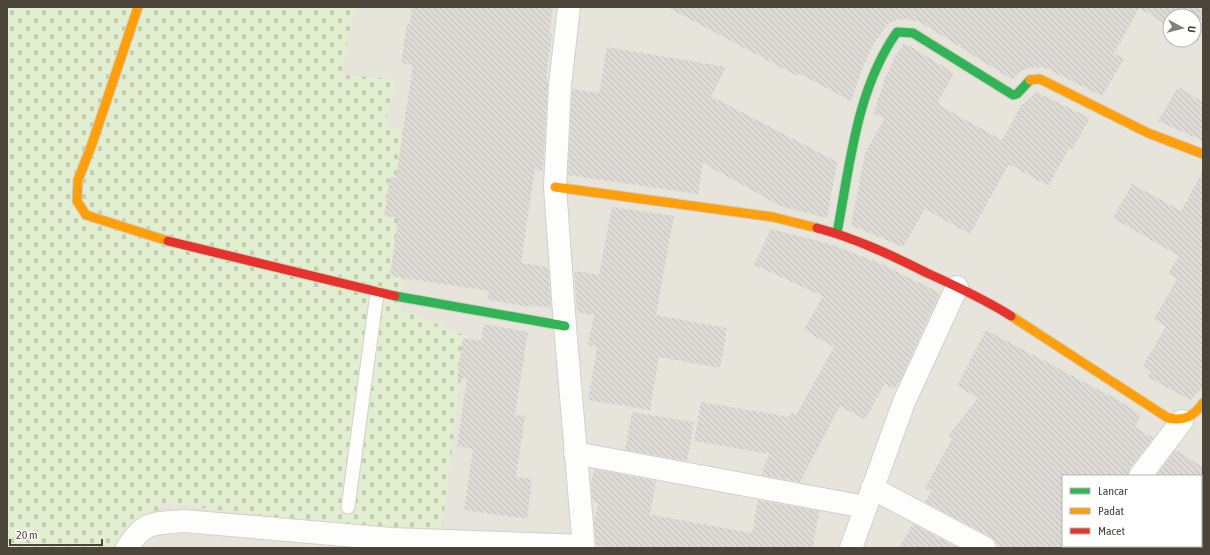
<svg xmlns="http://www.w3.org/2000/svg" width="1210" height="555" viewBox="0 0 1210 555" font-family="'Asap Condensed',sans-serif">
<defs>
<pattern id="cemetery-stones" width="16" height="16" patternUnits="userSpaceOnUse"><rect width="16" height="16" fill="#e1eecf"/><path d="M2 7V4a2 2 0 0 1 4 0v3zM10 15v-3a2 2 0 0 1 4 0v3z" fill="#c3cdb2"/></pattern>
<pattern id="building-back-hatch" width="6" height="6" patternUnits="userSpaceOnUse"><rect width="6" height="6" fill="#dedbd6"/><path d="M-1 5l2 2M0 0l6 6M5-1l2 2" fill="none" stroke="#c0bdb8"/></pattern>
</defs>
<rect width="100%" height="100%" fill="#f4f2ee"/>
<path fill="#e7e4dc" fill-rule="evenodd" d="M7 7H1203V548H7ZM1170 16H1194V40H1170ZM1063 476H1201V546H1063Z"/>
<path fill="url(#cemetery-stones)" d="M7 7H354L341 75 396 79 385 124 435 142 398 308 466 336 441 537 161 503 141 548H7Z"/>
<path fill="url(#building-back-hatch)" d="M412 7H553L549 34H552L546 77H547L548 84 543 171 535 169 521 263 548 267 551 308 532 305 531 307 488 300 489 291 390 276 398 218 384 216 390 177 396 178 413 65 401 63 407 24H410Z
M667 7H1203V16L1194 31V16H1170V27L1139 8 1114 53 1124 59 1102 96 1046 68 1039 67 1029 68 1021 71 1013 80 920 22 905 19 895 20 887 25 873 45 862 69 851 101 798 73 797 76Z
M904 44 908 45 954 73 938 102 940 103 939 105 1002 140 1021 106 1036 92 1090 118 1072 150 1069 148 1048 186 1009 164 970 234 925 209 903 247 851 225 865 153 884 119 874 113 877 103 885 78 895 56Z
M607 47 726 67 711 96 837 162 827 218 780 206 703 163 698 194 568 175 572 89 599 93Z
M1178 87 1203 102V141L1158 121Z
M1203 171V388L1190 400 1148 377 1151 371 1143 366 1166 326 1154 319 1177 279 1168 274 1179 256 1113 218 1132 184 1181 211Z
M612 207 674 216 656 315 727 328 720 368 659 357 650 410 588 400 597 347 588 345 594 315 577 312 574 271 599 275Z
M771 229 833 245 881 264 940 293 901 379 894 389 885 383 865 420 840 406 800 482 762 475 764 466 770 454 694 441 701 402 789 417 792 412 796 415 834 347 804 330 823 296 754 265Z
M484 324 528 332 515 415 525 416 516 477 532 479 527 519 464 510 473 449 457 446 467 379 457 378 463 338 481 341Z
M986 330 1118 400 1141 415 1135 427 1154 438 1130 468 1128 476H1063V548H1001L991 537 925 502 931 492 925 488 952 439 948 436 978 398 957 386Z
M632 412 694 422 687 461 625 450Z
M1175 450 1203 467V476H1156Z
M594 469 656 481 650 514 658 516 752 533 758 500 819 511 813 548H613L596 545 594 521 598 503 593 502 591 485Z
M913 524 958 548H899Z"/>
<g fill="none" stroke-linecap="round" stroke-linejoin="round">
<g stroke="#d2d0cb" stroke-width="15">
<path id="lane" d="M348 507 377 293"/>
</g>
<g stroke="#d2d0cb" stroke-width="24">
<path id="street" d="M569 7 560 85 555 187 565 326 584 548
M575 453 865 507
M1140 476 1182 421
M872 488 985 548
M127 548C145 520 153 524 184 521L391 539 584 546
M851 548 904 402 957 287
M1085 548 1087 546"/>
</g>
<g stroke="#d3cfc5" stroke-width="11">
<path id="fast" d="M837 233C850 165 856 90 897 32L913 33 1013 95 1017 94 1030 80
M395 296 565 326"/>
</g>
<g stroke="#d3cfc5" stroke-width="11">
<path id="slow" d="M138 7 92 144 78 180 77 201 86 215 168 241
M1030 80 1040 79 1148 133 1203 154
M555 187 773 217 817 228
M1011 316 1168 418C1185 421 1193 417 1203 403"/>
</g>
<g stroke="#d3cfc5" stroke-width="11">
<path id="jam" d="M817 228C855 238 891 255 927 273 956 286 984 299 1011 316
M168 241 395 296"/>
</g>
<use href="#lane" stroke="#fdfdfc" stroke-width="13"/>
<use href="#street" stroke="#fdfdfc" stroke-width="22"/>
<use href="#fast" stroke="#30b455" stroke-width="9"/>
<use href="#slow" stroke="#ff9f0a" stroke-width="9"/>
<use href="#jam" stroke="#e5322d" stroke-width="9"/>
</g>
<rect width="1210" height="555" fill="none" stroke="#4b4439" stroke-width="16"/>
<rect x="1062" y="475" width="140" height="72" fill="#ffffff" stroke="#b7b4b0"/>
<rect x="1070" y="488" width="20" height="6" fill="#30b455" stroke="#b7b4b0"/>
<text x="1098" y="495" font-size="12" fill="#4b4439">Lancar</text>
<rect x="1070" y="508" width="20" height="6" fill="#ff9f0a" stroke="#b7b4b0"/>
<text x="1098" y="515" font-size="12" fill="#4b4439">Padat</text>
<rect x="1070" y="528" width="20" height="6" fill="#e5322d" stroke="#b7b4b0"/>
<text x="1098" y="535" font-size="12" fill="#4b4439">Macet</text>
<g transform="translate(1182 28) rotate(97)"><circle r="19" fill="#ffffff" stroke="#b7b4b0"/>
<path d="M0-3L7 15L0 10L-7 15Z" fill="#868178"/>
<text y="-6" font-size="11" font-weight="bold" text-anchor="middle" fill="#4b4439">U</text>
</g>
<path d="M10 539v6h92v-6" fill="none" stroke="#4b4439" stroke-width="2"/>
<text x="16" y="539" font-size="12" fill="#4b4439" stroke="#ffffff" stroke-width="3" paint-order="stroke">20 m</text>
</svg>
